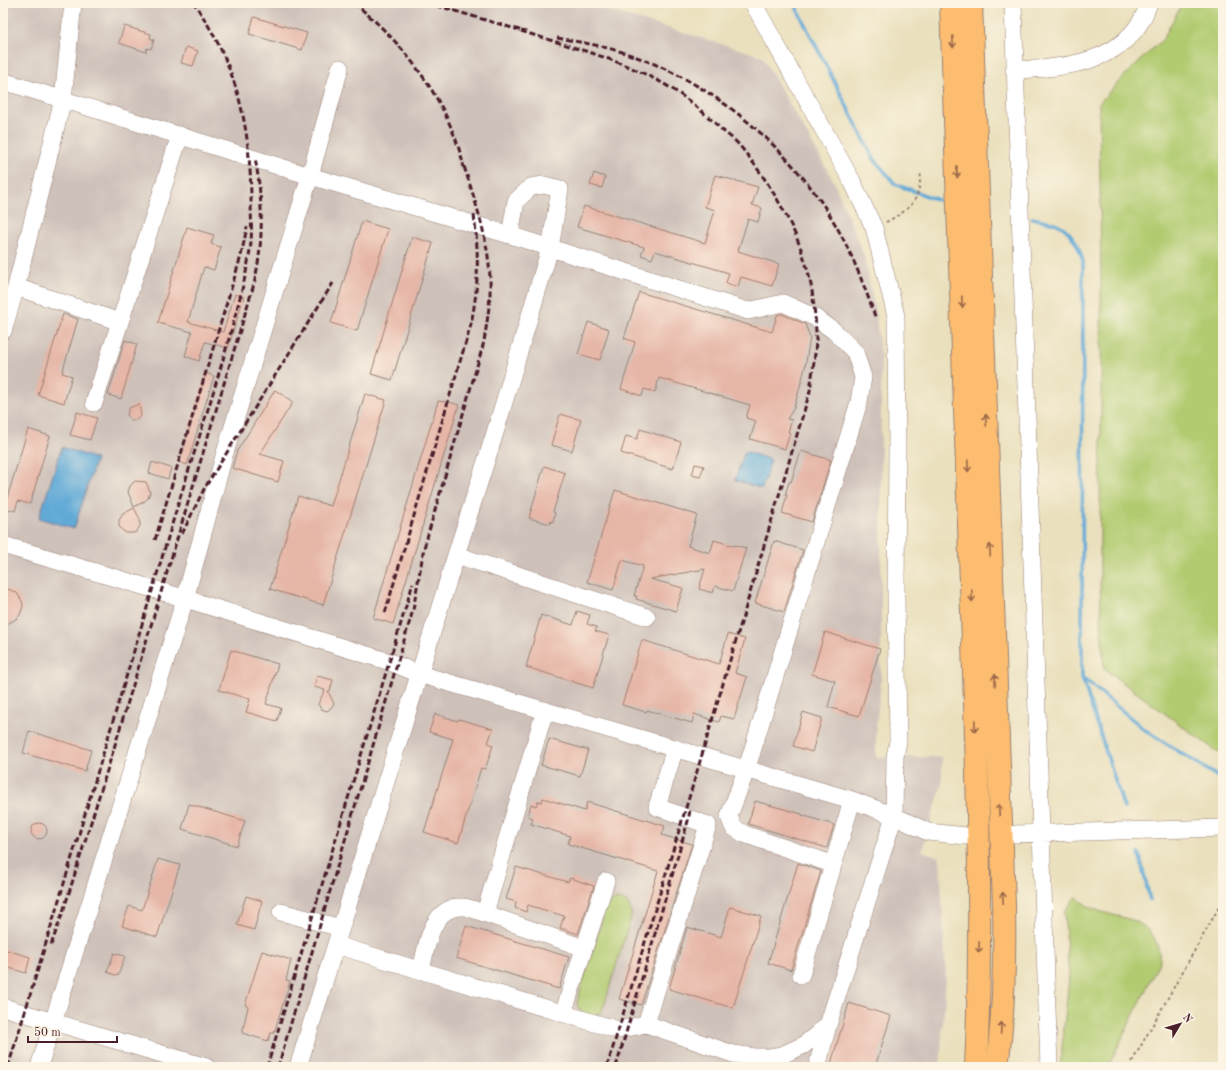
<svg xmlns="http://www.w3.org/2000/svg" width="1226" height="1070" viewBox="0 0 1226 1070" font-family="'Old Standard TT',serif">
<rect width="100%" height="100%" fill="#fcf5e5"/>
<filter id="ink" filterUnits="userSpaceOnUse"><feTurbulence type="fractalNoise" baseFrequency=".025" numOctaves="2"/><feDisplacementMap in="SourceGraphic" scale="8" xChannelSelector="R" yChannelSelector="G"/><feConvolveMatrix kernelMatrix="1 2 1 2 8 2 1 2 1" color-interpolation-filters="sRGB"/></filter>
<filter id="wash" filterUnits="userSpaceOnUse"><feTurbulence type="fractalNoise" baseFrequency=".012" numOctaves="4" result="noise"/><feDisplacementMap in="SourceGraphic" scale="16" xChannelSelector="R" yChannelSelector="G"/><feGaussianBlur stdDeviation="0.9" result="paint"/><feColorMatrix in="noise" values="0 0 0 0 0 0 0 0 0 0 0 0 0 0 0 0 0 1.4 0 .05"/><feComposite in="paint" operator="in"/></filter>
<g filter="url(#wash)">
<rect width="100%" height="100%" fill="#eae0bd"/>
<path fill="#cec1ba" d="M3 3H583L762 56 833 180 864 256 875 309 881 361V684L876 725V757H942V784L922 851 939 857 940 861 946 977 940 1067H3Z"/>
<path fill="#b1cb70" stroke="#7e754e" d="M1181 3H1223V756L1104 669C1097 583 1101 497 1101 412 1102 309 1100 206 1099 103L1130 70 1163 39 1179 9Z
M1076 896C1102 927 1156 903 1160 961L1108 1067H1060L1069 977 1064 912Z
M616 899C627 900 632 905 631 917L604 1006 600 1013 592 1017 581 1012 577 1005 578 998 605 910 609 904Z"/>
<path fill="#5fa9d7" stroke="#546481" d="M62 447 96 459 74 529 39 518Z
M745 451 771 460 762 489 735 480Z"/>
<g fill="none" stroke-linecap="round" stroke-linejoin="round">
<path stroke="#5fa9d7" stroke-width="3.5" d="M794 3 874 159 895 184 938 200
M1032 218C1040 220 1049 221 1057 224 1071 230 1079 247 1083 261L1082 677 1124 808
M1082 677 1145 730 1223 780
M1139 853 1150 900"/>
</g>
<g id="blocks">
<path fill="#e6b6a7" d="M254 17 307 33 302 50 249 34Z
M124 26 151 34 150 38 154 40 151 49 147 48 146 52 119 43Z
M186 47 198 51 193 66 181 63Z
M594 173 605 177 602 188 590 185Z
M715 175 758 187 752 205 762 208 758 222 748 219 738 251 779 264 772 286 741 277 738 287 726 283 729 273 655 251 652 259 641 255 644 247 577 227 584 206 705 243 715 210 705 207Z
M362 221 388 229 357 331 331 323Z
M187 227 214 235 211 244 221 247 214 270 204 267 188 322 223 332 235 294 244 297 228 348 205 342 199 361 185 356 192 332 158 323Z
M412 237 433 243 392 380 371 374Z
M639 292 772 332 777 315 782 314 805 324 810 337 805 368 794 408 787 419 792 420 788 432 790 433 785 449 750 439 756 421 746 418 750 405 659 378 655 392 644 389 642 396 621 389 635 342 624 338Z
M63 314 78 319 62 373 72 376 64 403 38 395Z
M588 322 609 329 600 360 578 354Z
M125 340 137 344 121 399 108 395Z
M206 373 214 376 187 465 179 462Z
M275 390 293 402 260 454 284 461 278 482 232 468 237 451Z
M365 394 386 400 323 605 270 589 298 496 331 506Z
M438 401 445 402V401L459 405 393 624 373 618Z
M139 404 141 416 136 420H131L127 415 129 408Z
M77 412 97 418 90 440 70 435Z
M560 414 581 420 572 451 551 445Z
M28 429 50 436 30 504 18 501 15 511 4 508Z
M640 429 681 442 673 469 621 453 626 436 637 439Z
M801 451 831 460 812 522 782 513 787 495H785L789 482H791Z
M152 462 171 468 168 479 149 473Z
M695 464 704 466 700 477 692 475Z
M544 466 565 473 553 512 555 513 553 522 551 521 550 524 529 518Z
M135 481 146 482 150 492 148 498 145 501 134 507 128 492 130 486Z
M615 490 697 515 688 546 710 553 714 540 734 546 735 545 746 548 733 591 715 586 713 593 699 589 705 569 650 579 683 588 676 611 636 599 637 596H634L643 566 622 560 613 590 587 582Z
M134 508 140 519V526L136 532 133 533H126L121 529 119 526V520L123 514Z
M774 541 803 550 784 612 755 603Z
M8 589 17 593 22 601 23 606 20 615 16 619 3 626V590Z
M577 611 590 615 587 624 597 627 595 631 609 635 593 688 526 667 541 615 573 625Z
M825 632 880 649 859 716 828 707 835 681 812 674Z
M728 634 745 639 735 673 747 677 734 719 721 716 719 722 694 714 692 723 647 710 646 712 622 705 642 640 719 664Z
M231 650 278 664 266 704 281 708 277 721 246 712 250 699 219 690Z
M317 676 333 680 330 691H328L334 704 330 709 327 711 321 709 318 704 325 690 314 687Z
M803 712 822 718 812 752 793 746Z
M435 714 458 721 459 719 493 729 488 743 493 745 490 755 485 769 481 768 458 843 424 832 453 739 429 732Z
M29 731 91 750 85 771 23 753Z
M549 739 588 750 580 776 541 765Z
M543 798 585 811 587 802 665 826 662 835 692 844 641 1005 619 999 658 871 568 844 570 836 531 824 533 818 528 816 531 804 536 806 538 801 542 802Z
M755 801 802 814V815L834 825 827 848 748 824Z
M189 804 245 821 237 846 182 829Z
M31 831a8 8 0 1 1 16 0a8 8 0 1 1-16 0Z
M158 859 180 865 157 937 122 926 129 906 142 910Z
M798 863 821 871 791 970 768 963Z
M516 867 568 882 570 878 594 886 578 934 560 928 564 916 528 905 526 912 515 908 516 902 506 899Z
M246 896 262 901 254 930 237 925Z
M730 907 761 916 733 1008 669 989 687 927 721 937Z
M466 926 569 957 559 989 456 958Z
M3 949 30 957 26 973 3 966Z
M262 951 291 960 286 980 290 981 274 1033H271L268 1041 242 1033 248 1007 245 1005Z
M114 953 125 956 118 976 107 972Z
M849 1003 891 1016 875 1067H830Z"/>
</g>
</g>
<g filter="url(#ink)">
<use href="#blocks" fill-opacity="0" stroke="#9a8074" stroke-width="1"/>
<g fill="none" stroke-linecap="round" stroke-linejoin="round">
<g stroke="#9a8074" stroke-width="18">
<path id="minor" d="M1013 3 1049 1067
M1014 70C1067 68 1130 63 1149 3
M3 81 310 176 510 235 748 311 783 303 814 317 833 330 855 352 863 377 859 402 747 768 729 816 733 827 744 834 832 864
M16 287 120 322
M3 331 16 287 63 99 73 3
M94 403 180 135
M3 545 160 591 390 662 419 674 852 800 894 816 928 832 966 836
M456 555 647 617
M1015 834 1223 828
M281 912 341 928
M485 913 545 710
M336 945 618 1030 646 1024 733 1054 754 1057H770L782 1055 804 1045 828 1025 894 816 895 757 898 741 896 596 897 448 896 316 874 228 852 181 753 3
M421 971C426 948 431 905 463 907 467 907 472 909 475 910L584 948
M801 975 852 800
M3 1007 206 1067
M563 1014 606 881
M646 1024 708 825 657 807 675 748
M39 1067 185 599 224 456 310 176 340 68
M298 1067 456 555 494 436 550 248 560 189 544 185 531 187 516 201 510 235
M817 1067 828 1025"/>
</g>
<g stroke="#9a8074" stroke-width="24">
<path id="highway" d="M951 3C959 206 966 409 972 612 977 764 983 915 976 1067
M971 3 1004 904C1005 959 1004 1013 997 1067"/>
</g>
<path stroke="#9a8074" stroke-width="2" stroke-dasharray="3 3" stroke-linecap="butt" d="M886 222C899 215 914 207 918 192 920 186 920 179 921 173
M1129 1067 1223 900"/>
<use href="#minor" stroke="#fff" stroke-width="17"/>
<use href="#highway" stroke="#fcbd6f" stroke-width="22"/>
<path stroke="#4a1f2b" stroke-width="3" stroke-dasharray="6 3" stroke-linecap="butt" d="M354 3C405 44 450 103 464 168
M428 3 526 32
M521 31C564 45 609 56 649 76 676 89 701 109 722 130 728 135 735 140 740 146 773 186 804 239 812 291 814 305 816 322 816 336 816 354 812 373 810 391L695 778 607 1067
M557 38C581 42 603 46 625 53 702 78 770 131 817 196 844 233 861 276 876 319
M182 534 204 489 333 283
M155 540 241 256 247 227
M385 613 470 328C479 288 479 255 474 215
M51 945 63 912 114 748 254 284C264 241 263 201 255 158
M8 1067C65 882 120 697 176 511 195 449 216 387 233 324 240 297 248 270 251 242 252 228 251 213 251 198 250 123 237 66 194 3
M267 1067 413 583
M278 1067 413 610 424 548 484 342C487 321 491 301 490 280 489 240 475 201 463 163
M616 1067 688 821 690 810"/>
</g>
<defs><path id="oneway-shaft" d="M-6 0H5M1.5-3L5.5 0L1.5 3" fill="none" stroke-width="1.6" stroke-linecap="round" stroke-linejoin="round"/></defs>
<g stroke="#9a664a">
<use href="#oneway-shaft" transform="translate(953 42) rotate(88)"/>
<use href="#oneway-shaft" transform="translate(957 172) rotate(88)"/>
<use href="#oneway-shaft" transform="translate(962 302) rotate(88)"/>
<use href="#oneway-shaft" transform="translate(986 420) rotate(-92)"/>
<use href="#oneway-shaft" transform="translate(968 466) rotate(88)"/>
<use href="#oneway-shaft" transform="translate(990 550) rotate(-92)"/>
<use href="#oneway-shaft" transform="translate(972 596) rotate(88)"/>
<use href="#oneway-shaft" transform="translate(995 680) rotate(-92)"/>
<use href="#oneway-shaft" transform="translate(975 726) rotate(88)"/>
<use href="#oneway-shaft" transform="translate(999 810) rotate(-92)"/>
<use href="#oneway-shaft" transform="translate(1003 898) rotate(-93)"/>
<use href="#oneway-shaft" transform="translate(979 947) rotate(90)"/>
<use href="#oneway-shaft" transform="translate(1001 1028) rotate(-85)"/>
</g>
</g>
<rect width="1226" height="1070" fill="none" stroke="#fcf5e5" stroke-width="16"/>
<g transform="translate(1180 1024) rotate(52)" stroke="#fcf5e5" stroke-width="3" paint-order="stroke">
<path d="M0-3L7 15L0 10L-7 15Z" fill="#4a1f2b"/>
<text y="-6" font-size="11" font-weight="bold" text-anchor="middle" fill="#4a1f2b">N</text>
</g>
<path d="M28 1036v6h89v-6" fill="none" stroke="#4a1f2b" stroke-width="2"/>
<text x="34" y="1036" font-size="12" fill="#4a1f2b" stroke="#fcf5e5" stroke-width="3" paint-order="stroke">50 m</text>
</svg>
